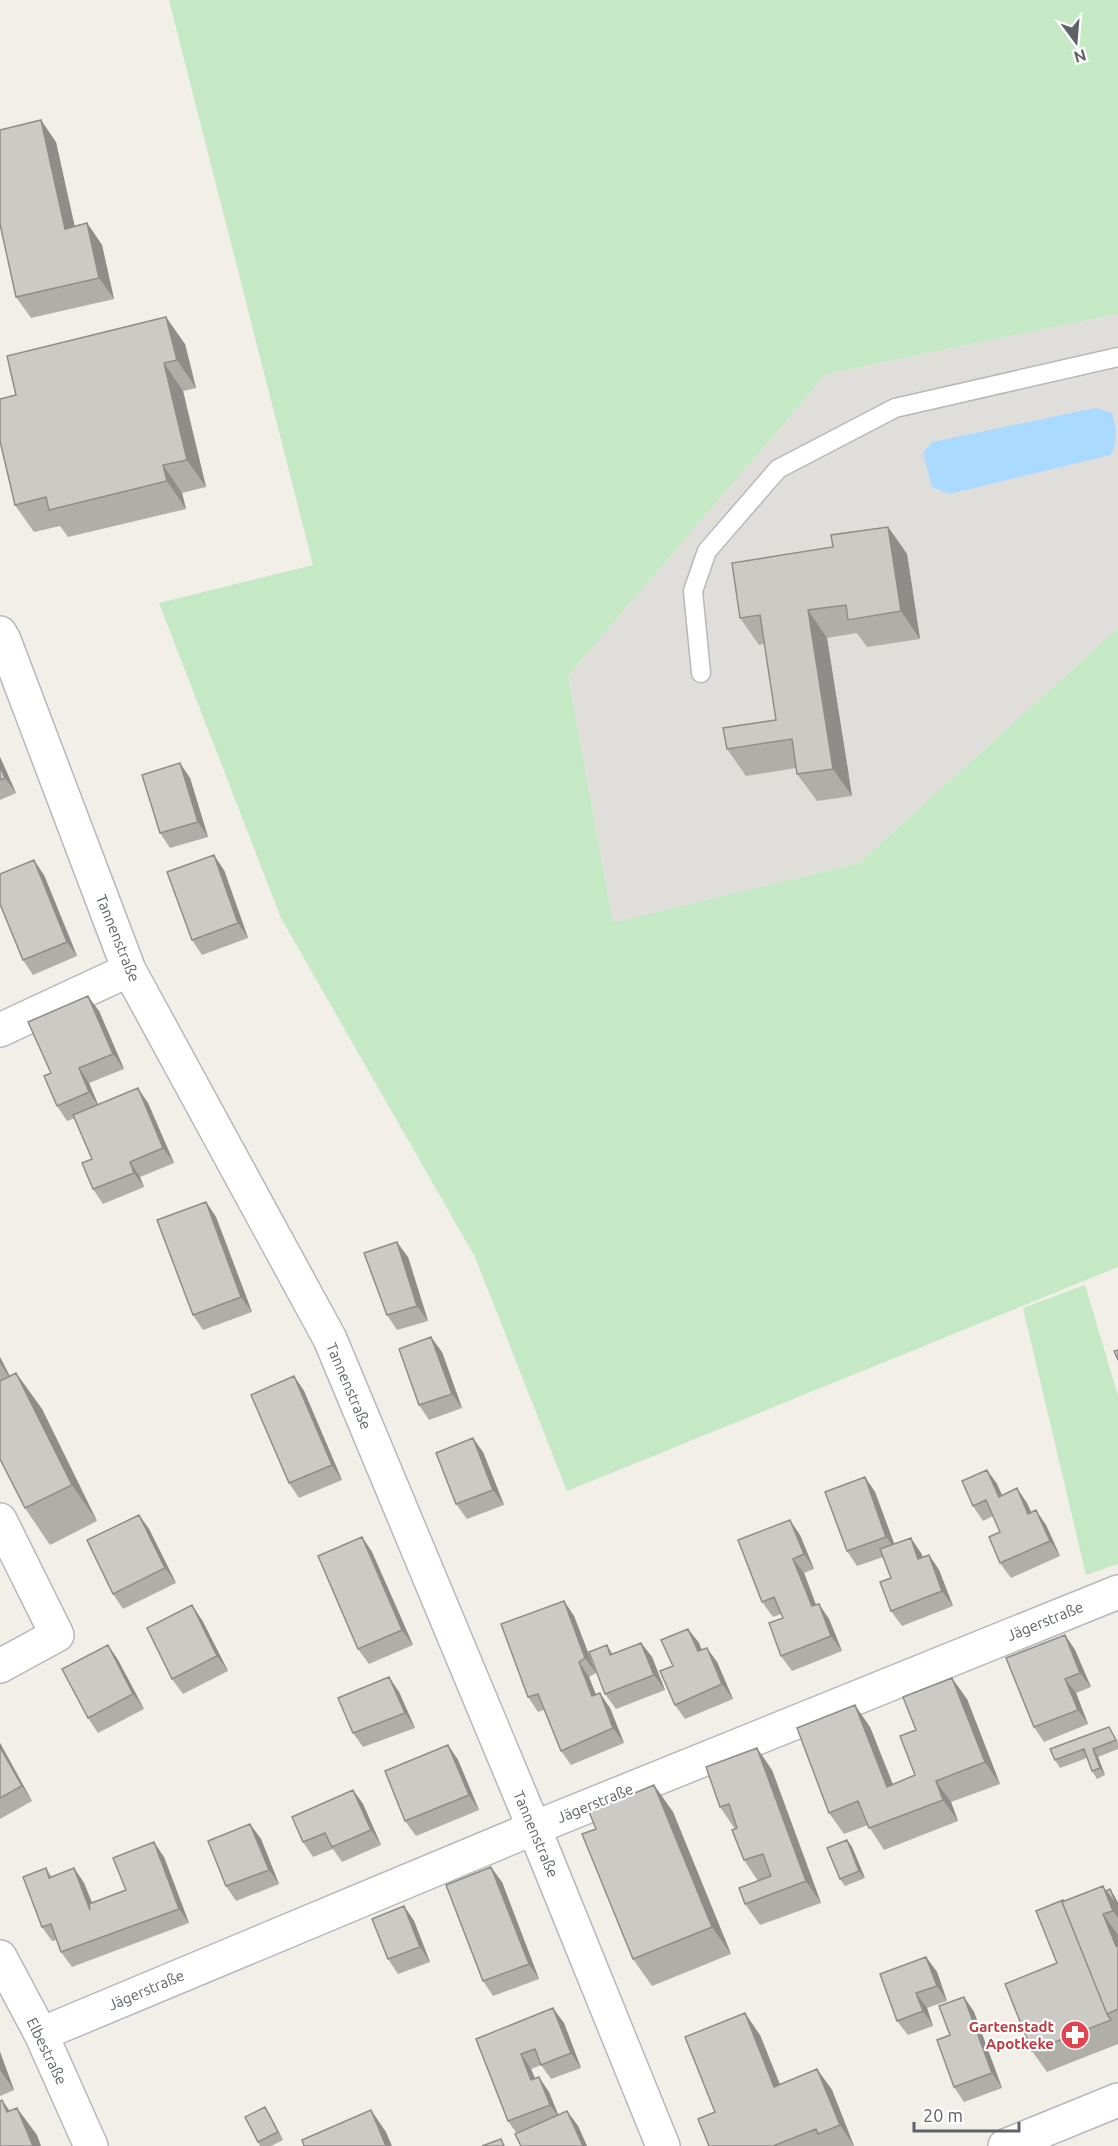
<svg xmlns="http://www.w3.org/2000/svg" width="1118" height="2146" viewBox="0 0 1118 2146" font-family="Ubuntu,sans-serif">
<rect width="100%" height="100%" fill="#f1efe8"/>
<path fill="#e0deda" d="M1118 314V628L859 863 613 924 568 676 826 374Z"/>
<path fill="#c5e8c5" d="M169 0H1118V314L826 374 568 676 613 923 859 863 1118 628V1267L567 1491 475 1257 281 918 159 603 313 565Z
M1085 1285 1118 1396V1564L1086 1575 1023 1308Z"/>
<path fill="#aadaff" d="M1095 408 1112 413C1117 430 1118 440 1111 455L949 494 932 487 923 453 932 442Z"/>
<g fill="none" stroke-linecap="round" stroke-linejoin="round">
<g stroke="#b5b8bc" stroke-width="21">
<path id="service" d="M701 673 693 591 707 551 778 469 895 408 1118 357"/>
</g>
<g stroke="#b5b8bc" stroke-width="36">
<path id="minor" d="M0 633 4 640 129 970 330 1339 534 1828 663 2146
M0 1030 129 970
M0 1520 57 1635 0 1666
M0 1957 41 2034 91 2146
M41 2034 534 1828 1118 1592"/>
</g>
<g stroke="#b5b8bc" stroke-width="36">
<path id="tertiary" d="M1005 2146 1118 2100"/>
</g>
<use href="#service" stroke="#fff" stroke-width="18"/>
<use href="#minor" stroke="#fff" stroke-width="33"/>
<use href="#tertiary" stroke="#fff" stroke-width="33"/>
</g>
<path fill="#afaea9" d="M56 142 74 226 87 223 102 245 114 299 31 318 16 297Z
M185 344 196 388 183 391 206 487 182 493 186 509 68 537 60 526 34 532 15 505 16 395Z
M888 527 907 554 920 639 867 647 857 633 827 638 852 796 817 801 797 774 796 768 746 776 727 749 776 720 765 644 759 645 740 618 833 547Z
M0 757 16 793 0 800Z
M190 778 208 837 170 848 160 833Z
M224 870 248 938 202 955 192 940Z
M44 875 77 956 33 975 23 960Z
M99 1011 124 1069 89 1083 98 1104 148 1103 174 1163 140 1177 144 1187 103 1204 93 1189 92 1159 75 1118 67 1121 57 1106 51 1073Z
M206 1202 216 1217 252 1312 203 1330 193 1315Z
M408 1257 428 1321 397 1330 387 1315Z
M442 1352 462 1408 429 1420 419 1405Z
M0 1357 10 1376 16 1373 42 1409 97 1521 50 1545 25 1508 0 1459Z
M294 1376 304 1391 342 1480 299 1498 289 1483Z
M483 1452 504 1505 467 1519 456 1504Z
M987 1470 997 1484 1002 1495 1027 1503 1031 1512 1046 1525 1060 1556 1011 1578 1000 1563V1532L993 1516 983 1521 973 1506Z
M865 1477 875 1492 894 1544 921 1553 923 1557 929 1555 939 1570 953 1606 902 1626 891 1611V1578L883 1557 857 1566 847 1551Z
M139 1515 149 1529 176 1583 123 1609 113 1594Z
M800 1535 814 1569 804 1573 816 1605 829 1619 842 1651 792 1671 781 1656 783 1618 781 1614 773 1617 762 1602Z
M362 1537 372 1552 413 1645 369 1664 358 1649Z
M564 1601 574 1616 596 1673 589 1677 596 1695 610 1708 624 1743 571 1765 561 1751 544 1710 538 1712 528 1697Z
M202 1620 228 1671 183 1694 172 1679Z
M688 1629 699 1643 701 1650 717 1662 733 1699 685 1719 675 1705 673 1666Z
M1065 1635 1075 1650 1091 1687 1076 1693 1088 1724 1044 1742 1034 1727Z
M641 1643 652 1657 665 1690 616 1709 605 1694 607 1645 613 1654Z
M108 1645 118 1660 144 1709 98 1733 88 1718Z
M389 1677 399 1692 415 1728 363 1747 353 1733Z
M967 1699 1000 1784 951 1802 958 1821 884 1850 868 1825 844 1834 829 1813 870 1727 893 1784 915 1775 916 1730Z
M1109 1727 1118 1742V1749L1098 1757 1105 1775 1097 1779 1092 1771 1087 1758 1060 1768 1055 1760Z
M0 1743 32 1801 0 1819Z
M448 1745 458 1760 479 1810 416 1836 405 1821Z
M772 1770 821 1903 760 1925 745 1904 758 1881 744 1860 735 1829 720 1807Z
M654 1785 673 1812 731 1954 652 1986 633 1959 596 1829Z
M353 1790 363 1804 381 1845 342 1862 333 1849 313 1857 303 1842Z
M250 1824 261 1839 279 1884 236 1901 226 1886Z
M847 1840 852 1847 865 1878 845 1886 840 1879Z
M164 1857 189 1923 72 1967 61 1952 57 1940 52 1941 42 1927 46 1868 52 1877 74 1868 84 1883 92 1902 126 1890Z
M502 1882 539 1979 493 1996 483 1981Z
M1110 1889 1115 1897 1118 1903V2044L1047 2072 1032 2051 1057 1963 1064 1901Z
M404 1906 414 1921 430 1962 398 1974 388 1959Z
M926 1957 937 1972 947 2001 927 2008 933 2026 908 2035 897 2021Z
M964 1997 974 2012 1002 2088 964 2102 954 2087 950 2035Z
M564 2023 581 2068 551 2079 541 2065 531 2069 535 2079 549 2092 558 2115 567 2111 578 2126 587 2146H521L517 2134 508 2121 476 2039Z
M760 2035 780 2084 817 2069 832 2090 854 2146H709L715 2112Z
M0 2052 14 2090 0 2096Z
M265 2107 270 2115 283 2140 271 2146H260L258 2142Z"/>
<path fill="#8f8d8a" d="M41 120 56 142 80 250 65 229Z
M87 223 102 245 114 299 99 278Z
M166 317 185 344 196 388 177 360Z
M164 363 183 391 206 487 187 460Z
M163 465 182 493 186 509 167 481Z
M888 527 907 554 920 639 901 611Z
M808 610 827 638 852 796 833 769Z
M0 757 16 793 5 778 0 766Z
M180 763 190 778 208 837 198 822Z
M214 855 224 870 248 938 238 923Z
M34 860 44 875 77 956 67 942Z
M88 996 99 1011 124 1069 113 1054Z
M79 1068 89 1083 99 1107 89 1092Z
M138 1088 148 1103 174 1163 163 1148Z
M130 1162 140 1177 144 1187 134 1173Z
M206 1202 216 1217 252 1312 241 1297Z
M397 1242 408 1257 428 1321 417 1306Z
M431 1337 442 1352 462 1408 452 1394Z
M0 1357 13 1383 0 1363Z
M16 1373 42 1409 97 1521 72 1485Z
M294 1376 304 1391 342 1480 332 1465Z
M473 1438 483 1452 504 1505 493 1490Z
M987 1470 997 1484 1009 1511 999 1497Z
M865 1477 875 1492 897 1551 886 1537Z
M1017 1488 1027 1503 1038 1528 1028 1514Z
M1036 1510 1046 1525 1060 1556 1050 1541Z
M139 1515 149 1529 176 1583 165 1568Z
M790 1520 800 1535 814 1569 804 1554Z
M362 1537 372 1552 413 1645 402 1630Z
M911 1538 921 1553 929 1574 918 1559Z
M929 1555 939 1570 953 1606 942 1591Z
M793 1559 804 1573 822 1621 812 1606Z
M564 1601 574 1616 596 1673 585 1658Z
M819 1604 829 1619 842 1651 831 1636Z
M192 1605 202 1620 228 1671 217 1656Z
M688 1629 699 1643 708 1666 698 1651Z
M1065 1635 1075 1650 1091 1687 1080 1673Z
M641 1643 652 1657 665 1690 654 1675Z
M108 1645 118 1660 144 1709 133 1694Z
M707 1648 717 1662 733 1699 722 1684Z
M579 1662 589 1677 602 1711 592 1696Z
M389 1677 399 1692 415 1728 405 1713Z
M952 1678 967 1699 1000 1784 985 1762Z
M1065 1679 1076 1693 1088 1724 1078 1710Z
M600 1693 610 1708 624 1743 613 1728Z
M855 1705 870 1727 902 1808 887 1787Z
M0 1743 32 1801 22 1786 0 1747Z
M448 1745 458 1760 479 1810 469 1795Z
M757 1748 772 1770 821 1903 806 1881Z
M1093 1749 1098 1757 1105 1775 1100 1768Z
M936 1781 951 1802 958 1821 943 1800Z
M654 1785 673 1812 731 1954 712 1927Z
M353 1790 363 1804 381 1845 371 1830Z
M250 1824 261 1839 279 1884 269 1870Z
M847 1840 852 1847 865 1878 859 1871Z
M154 1842 164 1857 189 1923 179 1909Z
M491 1867 502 1882 539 1979 529 1964Z
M74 1868 84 1883 100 1925 90 1910Z
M1103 1886 1118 1908V1918L1113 1911Z
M1110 1889 1115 1897 1118 1903V1908Z
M404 1906 414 1921 430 1962 420 1947Z
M1103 1914 1118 1935V1949L1116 1946Z
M926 1957 937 1972 947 2001 937 1986Z
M916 1993 927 2008 933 2026 923 2011Z
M964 1997 974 2012 1002 2088 992 2073Z
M553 2008 564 2023 581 2068 571 2053Z
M745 2013 760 2035 789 2108 774 2087Z
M0 2052 14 2090 0 2070Z
M521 2054 531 2069 542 2095 531 2080Z
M817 2069 832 2090 854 2146 840 2125Z
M539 2077 549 2092 560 2119 550 2105Z
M2 2100 21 2127 7 2112Z
M265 2107 270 2115 283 2140 278 2132Z
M17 2108 37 2135 41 2146H33Z
M371 2110 386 2132 392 2146H386Z
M567 2111 578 2126 587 2146H583Z"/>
<path fill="#cccac5" stroke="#8f8d8a" stroke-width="1.5" d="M41 120 65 229 87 223 99 278 16 297 0 224V130Z
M166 317 177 360 164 363 187 460 163 465 167 481 49 510 46 497 15 505 0 441V399L16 395 7 356Z
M888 527 901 611 848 620 846 605 808 610 833 769 797 774 792 739 727 749 723 728 776 720 760 615 740 618 732 563 833 547 831 535Z
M180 763 198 822 160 833 142 775Z
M0 766 5 778 0 780Z
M214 855 238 923 192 940 167 872Z
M34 860 67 942 23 960 0 904V874Z
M88 996 113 1054 79 1068 89 1092 57 1106 44 1076 51 1073 28 1022Z
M138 1088 163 1148 130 1162 134 1173 93 1189 82 1163 92 1159 73 1115Z
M206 1202 241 1297 193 1315 157 1220Z
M397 1242 417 1306 387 1315 364 1253Z
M431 1337 452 1394 419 1405 399 1349Z
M1118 1350V1360L1114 1351Z
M16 1373 72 1485 25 1508 0 1459V1381Z
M294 1376 332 1465 289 1483 251 1395Z
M473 1438 493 1490 456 1504 436 1453Z
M987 1470 999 1497 1017 1488 1028 1514 1036 1510 1050 1541 1000 1563 989 1537 1000 1532 986 1500 973 1506 962 1481Z
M865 1477 886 1537 847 1551 825 1492Z
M139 1515 165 1568 113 1594 87 1540Z
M790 1520 804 1554 793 1559 812 1606 819 1604 831 1636 781 1656 769 1623 783 1618 774 1597 762 1602 738 1540Z
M362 1537 402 1630 358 1649 318 1556Z
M911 1538 918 1559 929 1555 942 1591 891 1611 880 1582 891 1578 880 1549Z
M564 1601 585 1658 579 1662 592 1696 600 1693 613 1728 561 1751 538 1694 528 1697 501 1624Z
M192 1605 217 1656 172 1679 147 1628Z
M688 1629 698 1651 707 1648 722 1684 675 1705 660 1671 673 1666 661 1640Z
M1065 1635 1080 1673 1065 1679 1078 1710 1034 1727 1006 1658Z
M641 1643 654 1675 605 1694 589 1652 607 1645 610 1655Z
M108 1645 133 1694 88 1718 62 1669Z
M389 1677 405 1713 353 1733 338 1698Z
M952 1678 985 1762 936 1781 943 1800 869 1828 858 1801 829 1813 797 1728 855 1705 887 1787 915 1775 900 1736 916 1730 903 1697Z
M1109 1727 1116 1740 1093 1749 1100 1768 1092 1771 1084 1749 1055 1760 1050 1749Z
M448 1745 469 1795 405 1821 385 1771Z
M0 1747 22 1786 0 1798Z
M757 1748 806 1881 745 1904 739 1888 771 1876 763 1854 744 1860 732 1830 737 1828 729 1804 720 1807 706 1767Z
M654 1785 712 1927 633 1959 582 1834 596 1829 589 1812Z
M353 1790 371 1830 332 1847 325 1833 303 1842 292 1817Z
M250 1824 269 1870 226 1886 208 1841Z
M847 1840 859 1871 840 1879 827 1848Z
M154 1842 179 1909 61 1952 51 1924 42 1927 23 1877 46 1868 49 1878 74 1868 90 1910 89 1904 126 1890 113 1858Z
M491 1867 529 1964 483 1981 446 1885Z
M1103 1886 1113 1911 1103 1914 1116 1946 1118 1945V2009L1107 2014 1062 1902Z
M1110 1889 1117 1906 1106 1891Z
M1063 1900 1064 1901 1062 1902 1107 2014 1111 2020 1032 2051 1005 1984 1057 1963 1036 1911Z
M404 1906 420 1947 388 1959 372 1919Z
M926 1957 937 1986 916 1993 923 2011 897 2021 880 1974Z
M964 1997 992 2073 954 2087 937 2040 950 2035 939 2006Z
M553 2008 571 2053 541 2065 535 2049 521 2054 531 2080 539 2077 550 2105 508 2121 476 2039Z
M745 2013 774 2087 817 2069 840 2125 818 2134 816 2129 773 2146H709L698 2119 715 2112 685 2037Z
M2 2100 7 2112 17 2108 33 2146H0V2101Z
M265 2107 278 2132 258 2142 245 2117Z
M371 2110 386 2146H304L302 2140Z
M567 2111 583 2146H521L515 2134Z
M501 2139 504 2146H482Z"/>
<defs>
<g id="pharmacy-disc" transform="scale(1.5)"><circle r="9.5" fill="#e0444e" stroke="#fff"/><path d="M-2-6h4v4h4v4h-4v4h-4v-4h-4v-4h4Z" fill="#fff"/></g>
</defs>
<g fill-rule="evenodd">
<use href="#pharmacy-disc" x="1075" y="2035"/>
</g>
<g text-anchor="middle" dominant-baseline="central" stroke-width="4.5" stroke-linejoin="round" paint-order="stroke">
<g font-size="15" fill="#5f6368" stroke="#fff">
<text transform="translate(118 938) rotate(68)">Tannenstraße</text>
<text transform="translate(349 1386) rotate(67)">Tannenstraße</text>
<text transform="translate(1045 1621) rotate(-22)">Jägerstraße</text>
<text transform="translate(595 1803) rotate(-22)">Jägerstraße</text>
<text transform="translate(536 1834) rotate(67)">Tannenstraße</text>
<text transform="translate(146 1990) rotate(-23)">Jägerstraße</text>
<text transform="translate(47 2051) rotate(64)">Elbestraße</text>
</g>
<g font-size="15" font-weight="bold" fill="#be3a42" stroke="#fff" text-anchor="end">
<text x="1054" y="2026">Gartenstadt<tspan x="1054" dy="17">Apotkeke</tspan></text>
</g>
</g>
<g transform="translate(1076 42) rotate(164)" stroke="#ffffff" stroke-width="4.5" paint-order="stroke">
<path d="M0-4.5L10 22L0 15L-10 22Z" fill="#5f6368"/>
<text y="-9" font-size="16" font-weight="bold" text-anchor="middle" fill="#5f6368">N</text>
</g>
<path d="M914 2122v9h105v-9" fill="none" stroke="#5f6368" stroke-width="3"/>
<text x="923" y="2122" font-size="18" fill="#5f6368" stroke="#ffffff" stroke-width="4.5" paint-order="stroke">20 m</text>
</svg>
